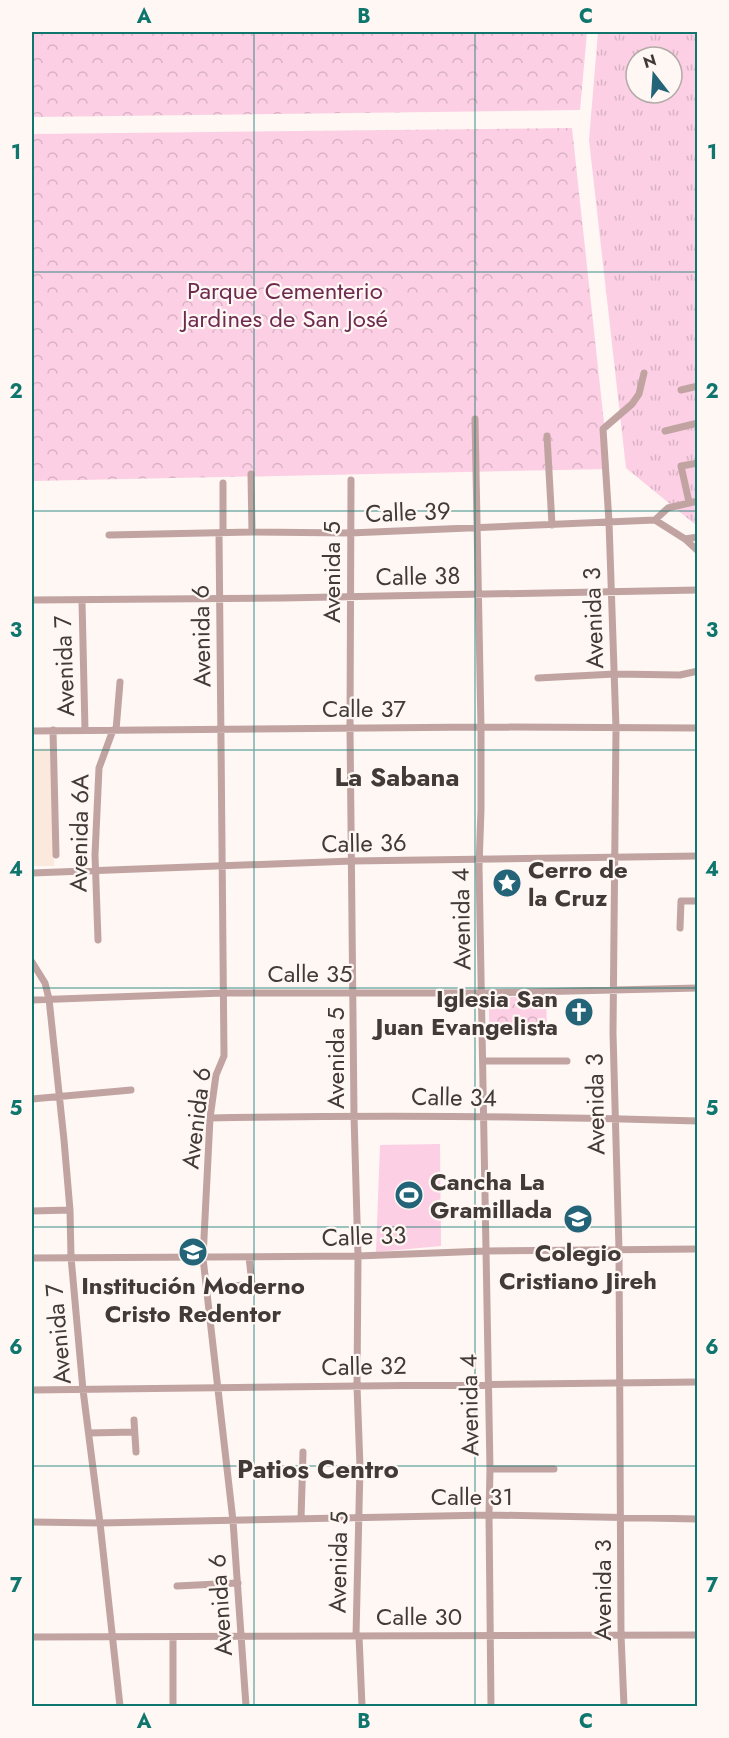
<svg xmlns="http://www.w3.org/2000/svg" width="729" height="1738" viewBox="0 0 729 1738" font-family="Jost,sans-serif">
<defs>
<pattern id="grass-tufts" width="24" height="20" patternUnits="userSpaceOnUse" patternTransform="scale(1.5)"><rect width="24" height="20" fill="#fccfe4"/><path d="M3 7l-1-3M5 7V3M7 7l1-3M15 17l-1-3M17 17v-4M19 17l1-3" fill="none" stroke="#d9b2c4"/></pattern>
<pattern id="park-crowns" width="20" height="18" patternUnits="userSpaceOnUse" patternTransform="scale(1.5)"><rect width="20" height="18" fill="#fccfe4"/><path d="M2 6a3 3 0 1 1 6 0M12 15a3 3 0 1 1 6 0" fill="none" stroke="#d9b2c4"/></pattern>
</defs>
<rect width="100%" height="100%" fill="#fef7f3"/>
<path fill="#fce9dd" d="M56 748 54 866H32V749Z"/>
<path fill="url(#grass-tufts)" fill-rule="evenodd" d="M598 32H697V526L626 468 589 140ZM636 57H672V93H636Z"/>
<path fill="url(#park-crowns)" d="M32 32H587L580 110 32 117Z
M572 128 609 469 32 481V134Z
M546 996 547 1030 489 1031V998Z"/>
<path fill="#fccfe4" d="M440 1144 441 1246 376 1252 380 1145Z"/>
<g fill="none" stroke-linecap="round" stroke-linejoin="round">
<path stroke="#c1a4a2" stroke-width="7" d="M681 390 698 386
M475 419 481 727V810L479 866 490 1469 489 1515 491 1706
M665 431 698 423
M547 436 552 525
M251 474 252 532
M351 480 350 728 354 1115 358 1256 357 1386 360 1467 356 1636
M223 483V532
M689 502 681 466 698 463
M655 520 668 508 698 501
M219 533 224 1056 216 1075 210 1118 203 1258 233 1521 246 1706
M109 535 252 532 350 533 655 520 685 539 698 551
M685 539 698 537
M32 600 283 598 698 590
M82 601 85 730
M538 678 615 674 680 675 698 671
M53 730 56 855
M116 730 120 682
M32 731 481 727 698 728
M32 873 352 861 698 856
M680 928 681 901H698
M98 940 95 855 99 768 113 730
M32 962 45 983 49 999 64 1140 70 1210 71 1257 83 1390 100 1523 120 1706
M32 1000 223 993H483L698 988
M483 1061H567
M32 1099 131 1090
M210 1118C373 1115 535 1116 698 1121
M32 1211 70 1210
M32 1258 358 1256 485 1251 698 1249
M207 1289 252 1284 249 1257
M32 1390 698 1382
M134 1420 136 1452
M89 1433 134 1432
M490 1469H554
M301 1519 303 1452
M32 1522 100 1523 489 1515 698 1519
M177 1586 238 1583
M359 1636 362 1706
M32 1637 698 1635
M173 1706V1637
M624 1706 621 1635 619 1250 613 1033 616 728 609 522 603 429 632 404 639 394 644 373"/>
</g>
<path fill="none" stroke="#0f766e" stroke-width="1.5" stroke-opacity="0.55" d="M254 32V1706M475 32V1706M32 272H698M32 511H698M32 750H698M32 988H698M32 1227H698M32 1466H698"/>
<defs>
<g id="sight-disc" transform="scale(1.5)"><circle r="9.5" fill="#236478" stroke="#fef7f3"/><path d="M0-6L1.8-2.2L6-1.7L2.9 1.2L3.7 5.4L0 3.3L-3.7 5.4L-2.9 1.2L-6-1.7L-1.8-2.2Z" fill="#fff"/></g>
<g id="church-disc" transform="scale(1.5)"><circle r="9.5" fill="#236478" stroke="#fef7f3"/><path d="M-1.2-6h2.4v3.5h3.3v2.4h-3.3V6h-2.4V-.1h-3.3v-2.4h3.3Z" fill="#fff"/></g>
<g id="stadium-disc" transform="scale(1.5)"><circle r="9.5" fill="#236478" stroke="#fef7f3"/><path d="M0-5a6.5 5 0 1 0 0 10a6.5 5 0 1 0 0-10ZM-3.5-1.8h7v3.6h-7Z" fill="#fff"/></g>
<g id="school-disc" transform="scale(1.5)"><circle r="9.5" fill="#236478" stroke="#fef7f3"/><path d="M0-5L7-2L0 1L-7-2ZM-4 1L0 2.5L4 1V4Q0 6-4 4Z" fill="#fff"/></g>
</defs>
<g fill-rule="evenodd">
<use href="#sight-disc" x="507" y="883"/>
<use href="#church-disc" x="579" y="1012"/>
<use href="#stadium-disc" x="409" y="1195"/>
<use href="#school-disc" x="578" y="1219"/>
<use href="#school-disc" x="193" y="1252"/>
</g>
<g text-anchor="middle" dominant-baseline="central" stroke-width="4.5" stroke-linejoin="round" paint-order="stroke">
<g font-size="24" fill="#6f2a50" stroke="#fef7f3">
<text x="285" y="290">Parque Cementerio<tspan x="285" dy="28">Jardines de San José</tspan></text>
</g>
<g font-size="24" fill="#413a36" stroke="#fef7f3">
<text transform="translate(408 512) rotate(-2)">Calle 39</text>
<text transform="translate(331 572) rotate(-90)">Avenida 5</text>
<text transform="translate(418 576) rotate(-1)">Calle 38</text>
<text transform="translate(593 618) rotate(-92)">Avenida 3</text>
<text transform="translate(201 636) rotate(-91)">Avenida 6</text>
<text transform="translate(64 666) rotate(-92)">Avenida 7</text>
<text x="364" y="708">Calle 37</text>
<text transform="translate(79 833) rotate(-89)">Avenida 6A</text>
<text transform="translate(364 843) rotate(-1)">Calle 36</text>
<text transform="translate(461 919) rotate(-91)">Avenida 4</text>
<text x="310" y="973">Calle 35</text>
<text transform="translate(335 1058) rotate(-90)">Avenida 5</text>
<text transform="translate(454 1097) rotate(1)">Calle 34</text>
<text transform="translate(595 1104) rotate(-91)">Avenida 3</text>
<text transform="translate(196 1118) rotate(-83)">Avenida 6</text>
<text transform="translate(364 1236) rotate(-2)">Calle 33</text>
<text transform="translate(58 1334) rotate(-95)">Avenida 7</text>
<text transform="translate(364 1366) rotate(-1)">Calle 32</text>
<text transform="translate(469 1405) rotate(-91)">Avenida 4</text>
<text x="472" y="1496">Calle 31</text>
<text transform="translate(338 1562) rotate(-89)">Avenida 5</text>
<text transform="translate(602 1590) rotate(-90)">Avenida 3</text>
<text transform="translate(220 1605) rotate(-94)">Avenida 6</text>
<text x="419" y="1616">Calle 30</text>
</g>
<g font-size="24" font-weight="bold" fill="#413a36" stroke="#fef7f3" text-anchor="start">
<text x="528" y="869">Cerro de<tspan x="528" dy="28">la Cruz</tspan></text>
<text x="558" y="998" text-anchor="end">Iglesia San<tspan x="558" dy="28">Juan Evangelista</tspan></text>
<text x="430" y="1181">Cancha La<tspan x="430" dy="28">Gramillada</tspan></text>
<text x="578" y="1252" text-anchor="middle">Colegio<tspan x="578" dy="28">Cristiano Jireh</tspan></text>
<text x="193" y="1285" text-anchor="middle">Institución Moderno<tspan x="193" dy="28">Cristo Redentor</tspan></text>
</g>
<g font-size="26" font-weight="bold" fill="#413a36" stroke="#fef7f3">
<text x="397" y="777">La Sabana</text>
<text x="318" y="1469">Patios Centro</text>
</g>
</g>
<rect width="729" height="1738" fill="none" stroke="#fef7f3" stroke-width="66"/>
<g transform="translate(654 75) rotate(343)"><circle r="28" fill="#fef7f3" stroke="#b2aba7" stroke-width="1.5"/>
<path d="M0-4.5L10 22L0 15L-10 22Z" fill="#236478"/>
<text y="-9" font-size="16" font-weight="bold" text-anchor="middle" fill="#413a36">N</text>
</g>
<rect x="33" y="33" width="663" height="1672" fill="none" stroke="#0f766e" stroke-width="2"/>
<g font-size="20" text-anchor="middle" font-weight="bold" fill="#0f766e">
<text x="144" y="23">A</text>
<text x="364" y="23">B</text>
<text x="586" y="23">C</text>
<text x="16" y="159">1</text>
<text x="712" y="159">1</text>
<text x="16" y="398">2</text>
<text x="712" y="398">2</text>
<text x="16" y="637">3</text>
<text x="712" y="637">3</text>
<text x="16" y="876">4</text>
<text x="712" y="876">4</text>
<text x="16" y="1115">5</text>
<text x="712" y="1115">5</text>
<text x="16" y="1354">6</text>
<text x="712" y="1354">6</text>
<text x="16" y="1592">7</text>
<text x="712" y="1592">7</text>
<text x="144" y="1728">A</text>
<text x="364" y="1728">B</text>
<text x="586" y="1728">C</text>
</g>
</svg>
